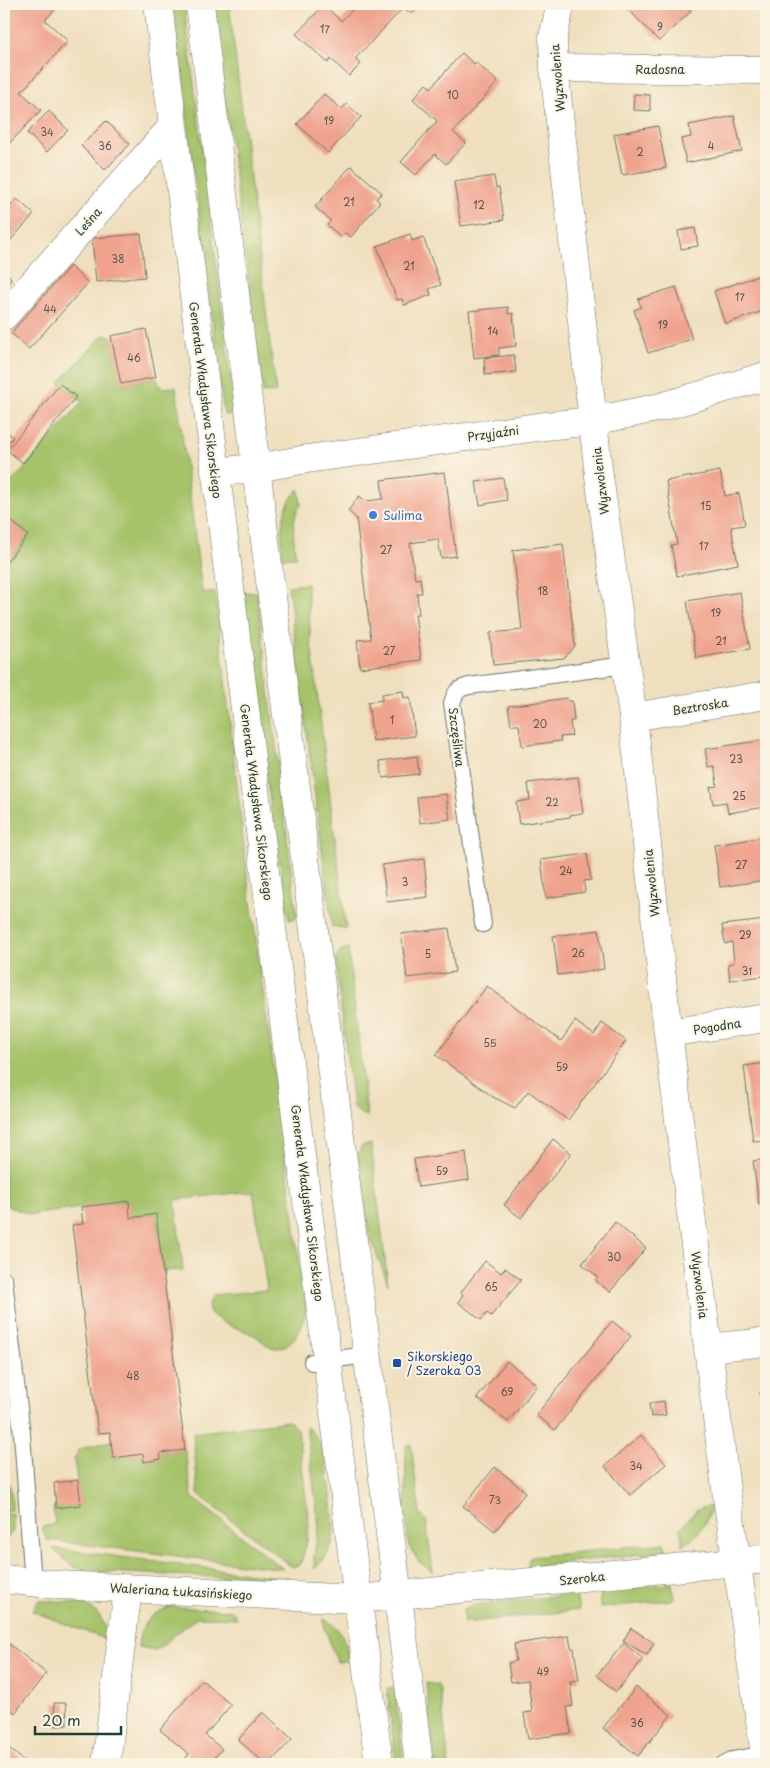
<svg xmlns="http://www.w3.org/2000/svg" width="770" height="1768" viewBox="0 0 770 1768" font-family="'Playpen Sans',sans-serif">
<rect width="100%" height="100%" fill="#fcf5e5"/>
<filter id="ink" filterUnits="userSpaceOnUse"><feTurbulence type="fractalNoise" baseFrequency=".02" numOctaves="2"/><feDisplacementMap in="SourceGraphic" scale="10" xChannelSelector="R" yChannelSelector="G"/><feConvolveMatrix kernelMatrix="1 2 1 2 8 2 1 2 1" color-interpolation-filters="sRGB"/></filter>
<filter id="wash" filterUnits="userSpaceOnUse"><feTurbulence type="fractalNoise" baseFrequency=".0096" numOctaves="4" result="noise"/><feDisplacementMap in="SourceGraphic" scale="20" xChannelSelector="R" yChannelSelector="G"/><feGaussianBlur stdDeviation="1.12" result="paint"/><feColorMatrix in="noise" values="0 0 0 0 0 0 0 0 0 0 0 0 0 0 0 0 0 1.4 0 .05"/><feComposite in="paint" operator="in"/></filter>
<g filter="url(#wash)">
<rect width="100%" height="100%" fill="#efdfbe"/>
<path fill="#a6c36a" stroke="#62804f" d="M173 4H184L235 414 224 415Z
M213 4H229L276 392 263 393Z
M103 335 111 336 122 384 156 377 161 388 176 387 202 592H215L247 873 306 1309C304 1325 295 1345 278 1348 269 1349 261 1339 254 1335 242 1329 226 1326 215 1317 210 1314 208 1310 208 1304L214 1295 267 1290 253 1191 175 1200 183 1270 163 1271 156 1214 130 1218 128 1201 31 1215 7 1206 4 1174V567L28 535 4 515V489L24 469 82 402 59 383Z
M299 489 301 505C290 519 294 540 296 557L283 558C281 540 280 519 289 502 291 497 296 493 299 489Z
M307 584 311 643 346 928 332 927 288 586Z
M257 592 297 918 289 920 276 838 235 593Z
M348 948 367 1116 361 1114 353 1107 335 958 341 950Z
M371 1144 388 1284 369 1234 358 1154 362 1146Z
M289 1421 298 1430 309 1525 307 1541 301 1564 292 1567 198 1494 193 1433Z
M306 1426C313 1432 318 1439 322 1448 328 1464 336 1524 333 1540 330 1552 323 1562 314 1569V1555L319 1527Z
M111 1441 113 1458 143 1454 144 1462 160 1459V1453L185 1450 192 1497 283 1569 47 1540 42 1527 55 1524 53 1508 81 1505 74 1460 80 1449Z
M411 1444 420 1514 426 1520 433 1572 419 1562 409 1546 405 1512 406 1445Z
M4 1474C12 1486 12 1496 12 1510H6V1514L13 1513V1531L4 1542Z
M711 1506C707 1525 698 1535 683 1546L680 1529 697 1509Z
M664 1543 667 1551 528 1567 529 1559 531 1557Z
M52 1548 292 1579 278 1580 84 1571 72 1566Z
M672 1583 674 1598 671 1600 600 1608V1598L603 1592Z
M576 1594 579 1610 464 1623 463 1609 472 1605Z
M39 1600C71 1604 104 1597 107 1640L32 1611Z
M172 1607 232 1610 237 1618 197 1617 156 1650 138 1647C140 1624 149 1613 172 1607Z
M323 1619C341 1626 347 1643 349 1661L337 1662 325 1629Z
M426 1683 438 1685 440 1690 449 1764H435Z
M394 1687 404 1764H396L387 1688Z"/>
<g id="blocks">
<path fill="#efa38d" d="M4 4H60L45 20 68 41 21 92 41 110 7 146 4 143Z
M358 4H421L411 14 404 7 355 59 361 64 349 76 331 59 328 63 296 34 324 5 341 21Z
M629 4H684L691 11 659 41 626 7Z
M462 53 474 64 475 62 498 82 453 132 466 143 446 164 435 154 416 175 401 162 437 121 413 99 426 84 431 88Z
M324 94 341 109 347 104 361 117 328 153 297 124Z
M634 94 650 95V111L633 110Z
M49 111 68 130 47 152 27 133Z
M734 116 742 151 686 163 681 139 691 137 689 125Z
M106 121 130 144 105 170 81 146Z
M658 126 666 168 622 175 614 134Z
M351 166 382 193 376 199 380 202 351 237 345 233 341 237 327 225 331 221 315 207Z
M494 176 496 188 499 187 504 220 461 226 454 182Z
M17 199 34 214 4 248V214Z
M695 228 698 246 681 249 678 231Z
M141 234 145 277 96 282 92 238Z
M410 234 412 241 423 237 441 285 429 289 431 295 404 305 402 299 397 300 377 246Z
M70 266 88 283 29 349 11 333Z
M4 272 12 279 4 288Z
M758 276 766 301V310L725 324 714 291Z
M676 287 692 339 648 353 634 310 641 307 638 299Z
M508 307V314L513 313 516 346 499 348V355L474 358 469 311Z
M146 329 156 377 121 384 111 336Z
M514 355 516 372 485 375 484 358Z
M60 384 76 397 23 463 7 450Z
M4 430 13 437 4 448Z
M720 471 725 496 739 493 745 525 731 527 738 564 677 576 671 545 677 544 666 481Z
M445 472 456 556 441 558 438 539 410 543 415 579 420 578 422 593H417L419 614H415L421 660 360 668 357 640 371 639 356 518 348 511 359 496 366 501 383 499 381 480Z
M503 478 507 500 480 505 476 482Z
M4 515 28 535 4 565Z
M563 544 575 646 564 658 493 665 490 633 522 630 513 550Z
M740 592 750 649 696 658 687 601Z
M403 691 404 698 410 697 415 736 373 741 368 702 382 700V694Z
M567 698 568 701H572L574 721H570L572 736 560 737 561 741 522 746 519 725H511L508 706Z
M765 740 766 750V807L728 813 726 802 713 804 710 787 717 786 716 777 714 766 708 767 705 749Z
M417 756 419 774 383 778 380 761Z
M578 777 583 813 570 815V817L519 824 516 802 530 800 528 783Z
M446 794 450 819 420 823 417 797Z
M766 837V857H764L766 880 720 887 714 845Z
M587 854 591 880 584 881 585 892 546 898 541 860Z
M424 859 428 897 387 902 382 865Z
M766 920V984L764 976 730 980 728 964 734 963 732 942 725 944 722 925Z
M449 928 455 972 407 978 401 934Z
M599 930 604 969 558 975 553 936Z
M487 986 561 1041 575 1021 594 1035 602 1023 626 1041 568 1120 528 1091 515 1108 493 1097 436 1055Z
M766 1063V1140L753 1141 744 1066Z
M553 1139 571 1153 521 1218 504 1205Z
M466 1152 469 1180 418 1187 414 1159Z
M766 1159V1204L759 1205 753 1161Z
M129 1201 130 1218 156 1214 185 1450 160 1453 161 1459 144 1462 143 1454 113 1458 110 1432 98 1433 72 1225 83 1224 81 1207Z
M615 1222 646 1248 610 1292 595 1280 598 1277 582 1264Z
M485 1261 501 1273 505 1268 521 1280 491 1316 487 1313 481 1320 458 1302 463 1295 461 1292Z
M612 1321 631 1336 555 1430 536 1415Z
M507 1361 537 1385 508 1422 477 1398Z
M760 1392H766V1439H765Z
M664 1401 666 1415 651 1417 649 1403Z
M641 1435 666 1464 630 1495 605 1466Z
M495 1467 526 1492 495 1531 463 1506Z
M78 1480 81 1505 56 1508 54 1483Z
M631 1628 654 1643 647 1655 623 1641Z
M569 1636 571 1648H574L579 1681 570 1682 573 1706 567 1707 571 1733 528 1739 524 1713 532 1712 528 1680 511 1682 508 1663 516 1661 514 1644Z
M4 1640 46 1673 15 1713 4 1704Z
M624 1643 643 1659 616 1692 597 1675Z
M202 1680 231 1705 205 1735 222 1749 209 1764H181L189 1754 160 1730Z
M636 1687 671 1715 638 1756 603 1728Z
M54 1703H66L67 1725 55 1726Z
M263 1712 292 1739 269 1764H266L238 1740Z
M4 1744 28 1764H4Z
M146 1762 158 1763V1764H145Z"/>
</g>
</g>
<g filter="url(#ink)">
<use href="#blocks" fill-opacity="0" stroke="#687664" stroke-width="1"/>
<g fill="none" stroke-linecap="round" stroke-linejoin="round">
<g stroke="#687664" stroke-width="18">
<path id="lane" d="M483 924 452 703C456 691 457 689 469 686L625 665
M4 1280 22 1434 33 1583
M312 1362 368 1355
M724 1764 732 1760 765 1754"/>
</g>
<g stroke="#687664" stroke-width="29">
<path id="street" d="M561 4 553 37 554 68 599 476 633 717 668 1033 727 1497 766 1761
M554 68 766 70
M4 316 173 126
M215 472 257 468 307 459 545 426 593 421 661 407 766 376
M633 717 766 695
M668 1033 766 1018
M708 1348 766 1342
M4 1579 58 1585 358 1599 766 1559
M106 1764 128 1589"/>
</g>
<g stroke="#687664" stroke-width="29">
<path id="secondary" d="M158 4 274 944 379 1764
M200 4 265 541 419 1764"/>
</g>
<use href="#lane" stroke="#fff" stroke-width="16"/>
<use href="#street" stroke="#fff" stroke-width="28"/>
<use href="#secondary" stroke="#fff" stroke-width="28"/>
</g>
</g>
<circle fill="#3f7fe0" stroke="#fcf5e5" stroke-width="2" cx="373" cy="515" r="5"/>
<rect fill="#1a4fb4" stroke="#fcf5e5" stroke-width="2" x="392" y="1358" width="10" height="10" rx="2.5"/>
<g text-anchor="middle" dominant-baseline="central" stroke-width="4" stroke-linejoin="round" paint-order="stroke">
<g font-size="10" fill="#53564a">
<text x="660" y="26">9</text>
<text x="325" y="28">17</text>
<text x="453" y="94">10</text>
<text x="329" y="120">19</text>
<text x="47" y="131">34</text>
<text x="105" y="145">36</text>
<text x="711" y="145">4</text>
<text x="640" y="151">2</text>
<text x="349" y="201">21</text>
<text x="479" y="204">12</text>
<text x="118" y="258">38</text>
<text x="409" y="265">21</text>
<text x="740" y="296">17</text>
<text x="50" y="308">44</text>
<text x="663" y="324">19</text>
<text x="493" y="330">14</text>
<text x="134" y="357">46</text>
<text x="706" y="505">15</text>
<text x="704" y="545">17</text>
<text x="386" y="549">27</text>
<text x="543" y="590">18</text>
<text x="716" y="612">19</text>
<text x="721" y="640">21</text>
<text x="389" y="650">27</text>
<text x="392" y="719">1</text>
<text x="540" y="723">20</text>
<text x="736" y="758">23</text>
<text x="739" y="795">25</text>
<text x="552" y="801">22</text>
<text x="741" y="864">27</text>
<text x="566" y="870">24</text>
<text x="405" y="881">3</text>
<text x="745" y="934">29</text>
<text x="578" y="952">26</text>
<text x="428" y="953">5</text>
<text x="747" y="970">31</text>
<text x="490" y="1042">55</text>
<text x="562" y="1066">59</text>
<text x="442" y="1170">59</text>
<text x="614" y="1256">30</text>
<text x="491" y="1286">65</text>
<text x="133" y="1375">48</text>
<text x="507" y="1391">69</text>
<text x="636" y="1465">34</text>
<text x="495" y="1499">73</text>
<text x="543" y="1671">49</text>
<text x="637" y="1722">36</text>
</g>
<g font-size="12" fill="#1f3d34" stroke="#fcf5e5">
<text x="660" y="69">Radosna</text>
<text transform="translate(557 78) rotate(-95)">Wyzwolenia</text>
<text transform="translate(88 221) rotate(-48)">Leśna</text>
<text transform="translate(206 400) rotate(83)">Generała Władysława Sikorskiego</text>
<text transform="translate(493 433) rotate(-8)">Przyjaźni</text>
<text transform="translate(600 481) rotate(-97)">Wyzwolenia</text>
<text transform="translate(700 706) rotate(-9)">Beztroska</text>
<text transform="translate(457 737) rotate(83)">Szczęśliwa</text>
<text transform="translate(257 802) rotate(83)">Generała Władysława Sikorskiego</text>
<text transform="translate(651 883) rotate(-96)">Wyzwolenia</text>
<text transform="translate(717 1026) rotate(-9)">Pogodna</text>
<text transform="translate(308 1203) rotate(83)">Generała Władysława Sikorskiego</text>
<text transform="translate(700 1285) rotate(83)">Wyzwolenia</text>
<text transform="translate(582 1578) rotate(-6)">Szeroka</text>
<text transform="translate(181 1591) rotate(3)">Waleriana Łukasińskiego</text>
</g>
<g font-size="12" fill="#366cbe" stroke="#fcf5e5" text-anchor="start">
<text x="383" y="515">Sulima</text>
</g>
<g font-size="12" fill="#164399" stroke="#fcf5e5" text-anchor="start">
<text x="407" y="1356">Sikorskiego<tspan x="407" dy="14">/ Szeroka 03</tspan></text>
</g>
</g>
<rect width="770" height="1768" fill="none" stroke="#fcf5e5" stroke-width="20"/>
<path d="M35 1726v8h86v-8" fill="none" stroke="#1f3d34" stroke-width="2.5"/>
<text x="42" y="1726" font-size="15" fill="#1f3d34" stroke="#fcf5e5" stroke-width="4" paint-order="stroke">20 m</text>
</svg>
